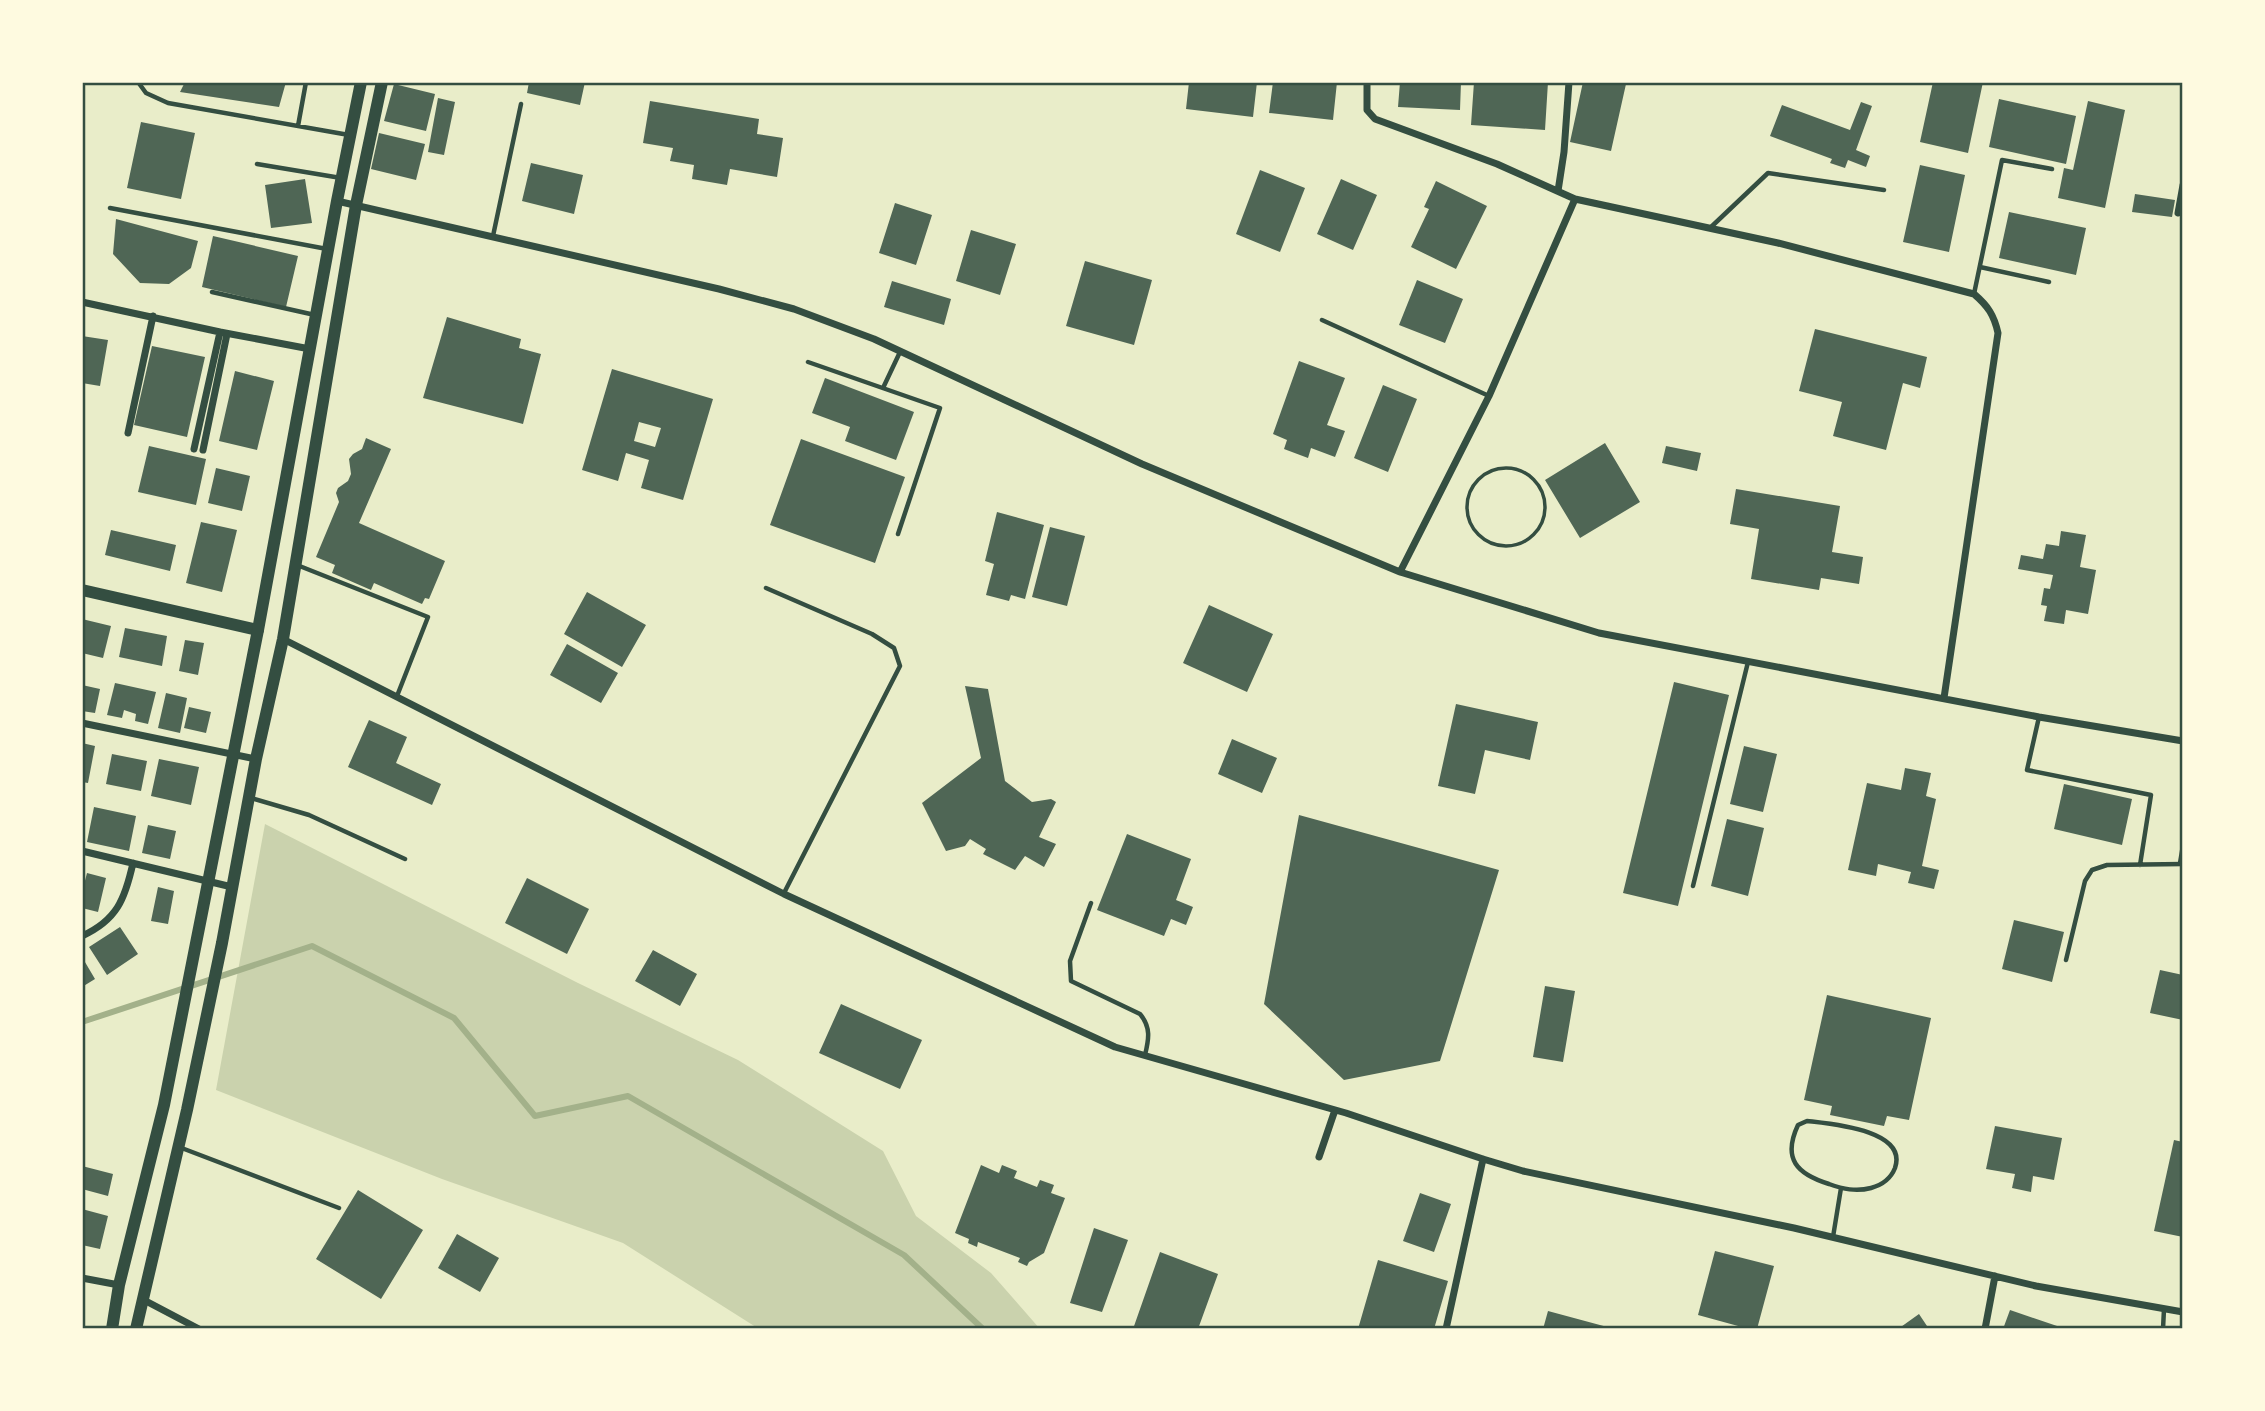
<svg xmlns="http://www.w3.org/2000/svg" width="2265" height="1411" viewBox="0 0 2265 1411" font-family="Karla,sans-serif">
<rect width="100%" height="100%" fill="#e9edc9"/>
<path fill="#cad2ad" d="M265 824 578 983 738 1060 883 1151 916 1216 991 1273 1040 1329H759L623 1243 442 1179 216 1090Z"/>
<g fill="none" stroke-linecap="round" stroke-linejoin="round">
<path stroke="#a3b18a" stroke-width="6" d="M82 1022 312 946 454 1018 535 1116 628 1096 904 1255 983 1329"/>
</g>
<path fill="#4f6655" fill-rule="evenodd" d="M185 82H286L279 107 180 92Z
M529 82H585L580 105 527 93Z
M1189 82H1257L1253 117 1186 109Z
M1273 82H1337L1333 120 1269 113Z
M1400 82H1461L1460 110 1398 107Z
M1474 82H1548L1545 130 1471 125Z
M1583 82 1626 84 1611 151 1570 142Z
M1933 82H1983L1968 153 1920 142Z
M394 84 435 94 426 131 384 121Z
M438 98 455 102 444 155 428 152Z
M1999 99 2076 116 2066 164 1989 147Z
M650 101 759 119 757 134 783 138 777 177 730 169 727 185 692 179 694 165 670 161 673 148 643 143Z
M2088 101 2125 110 2105 208 2058 198 2064 168 2073 170Z
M1861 102 1872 106 1856 150 1870 156 1866 167 1848 160 1845 168 1830 163 1832 159 1770 136 1782 105 1850 130Z
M141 122 195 133 181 199 127 188Z
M379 133 425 144 416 180 371 169Z
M531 163 583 175 574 214 522 201Z
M1920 165 1965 175 1949 252 1903 242Z
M1260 170 1305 188 1280 252 1236 234Z
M305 179 312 223 271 228 265 185Z
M1341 179 1377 195 1353 250 1317 234Z
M1436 181 1487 206 1456 269 1411 247 1429 209 1424 207Z
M2135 194 2175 200 2172 217 2132 212Z
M895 203 932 215 916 265 879 253Z
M2009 212 2086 228 2076 275 1999 258Z
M116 219 198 241 191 268 169 284 140 283 113 254Z
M971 230 1016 244 1000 295 956 281Z
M213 236 298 256 286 307 202 287Z
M1085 261 1152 280 1134 345 1066 326Z
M1417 280 1463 299 1445 343 1399 325Z
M892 281 951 299 944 325 884 307Z
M447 317 521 339 519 348 541 354 523 424 423 398Z
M1815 329 1927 357 1920 388 1903 383 1886 450 1833 436 1842 402 1799 391Z
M82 336 108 340 100 386 82 383Z
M152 346 205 357 187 437 134 425Z
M1299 361 1345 378 1327 425 1345 431 1335 457 1311 448 1308 458 1284 449 1287 440 1273 434Z
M612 369 713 399 683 500 641 488 649 460 626 453 618 481 582 470ZM639 422 661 428 655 447 634 441Z
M235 371 274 381 257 450 219 441Z
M825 378 914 412 896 460 845 441 850 427 812 413Z
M1383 385 1417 399 1388 472 1354 458Z
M366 438 391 449 359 523 445 561 429 599 425 598 422 604 374 583 371 590 332 573 335 565 316 557 339 502 336 493 338 488 348 481 351 474 349 459 353 454 362 449Z
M801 439 905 477 875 563 770 525Z
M1605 443 1640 502 1580 538 1545 480Z
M149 446 206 459 196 505 138 492Z
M1666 446 1701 453 1697 471 1662 463Z
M216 468 250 476 242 511 208 503Z
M1736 489 1840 506 1832 552 1863 557 1859 584 1821 578 1819 590 1751 579 1759 529 1730 524Z
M997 512 1044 525 1025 599 1011 595 1009 601 986 595 994 564 985 561Z
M201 522 237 530 222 592 186 583Z
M1050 527 1085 536 1067 606 1032 597Z
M111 530 176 545 170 571 105 555Z
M2061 531 2086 535 2080 567 2096 570 2088 614 2066 610 2064 624 2044 621 2047 606 2041 605 2044 588 2050 589 2053 575 2018 569 2021 555 2043 559 2046 544 2059 546Z
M587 592 646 625 622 667 564 634Z
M1209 605 1273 634 1247 692 1183 663Z
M82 619 111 626 103 658 82 653Z
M125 628 167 636 162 666 119 657Z
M185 640 204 643 198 675 179 671Z
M567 644 618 673 601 703 550 675Z
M1674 682 1729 695 1678 906 1623 893Z
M115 683 156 692 148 724 135 721 136 714 124 710 122 718 107 715Z
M82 685 100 689 95 713 82 711Z
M965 686 988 689 1005 781 1032 802 1051 799 1056 802 1039 837 1056 844 1044 867 1025 856 1015 870 983 854 986 849 970 839 965 846 946 851 922 803 981 758Z
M166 693 187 698 180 733 158 728Z
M1456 704 1538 722 1530 760 1485 750 1475 794 1438 786Z
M189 707 211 712 206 733 184 728Z
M369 720 407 737 396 763 441 784 432 805 348 767Z
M1232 739 1277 758 1262 793 1218 774Z
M82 743 95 746 88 783 82 782Z
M1744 746 1777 754 1763 812 1730 804Z
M112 754 147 761 141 791 106 784Z
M159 759 199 767 191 805 151 796Z
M1905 768 1931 773 1926 796 1936 799 1922 866 1939 870 1934 889 1908 883 1911 872 1878 864 1876 876 1848 870 1867 783 1901 790Z
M2064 784 2132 799 2122 845 2054 829Z
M94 807 136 816 129 851 87 842Z
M1299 815 1499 870 1440 1061 1344 1080 1264 1004Z
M1727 819 1764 828 1748 896 1711 886Z
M148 825 176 831 170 859 142 853Z
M1127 834 1191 859 1176 900 1193 907 1186 925 1171 919 1164 936 1097 910Z
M87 873 106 878 98 912 82 908V892Z
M527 878 589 909 567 954 505 923Z
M158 887 174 891 168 924 151 921Z
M2014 920 2064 932 2052 982 2002 969Z
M120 927 138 954 107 975 89 947Z
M653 950 697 974 680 1006 635 981Z
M82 957 95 979 82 987Z
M2160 970 2183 975V1020L2150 1013Z
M1545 986 1575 991 1563 1062 1533 1057Z
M1827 995 1931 1018 1909 1120 1887 1116 1884 1126 1830 1115 1832 1106 1804 1100Z
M841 1004 922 1040 900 1089 819 1053Z
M1995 1126 2062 1138 2054 1180 2033 1176 2031 1192 2012 1188 2015 1174 1986 1169Z
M2174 1140 2183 1142V1237L2154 1231Z
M981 1165 999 1173 1002 1165 1017 1171 1014 1178 1037 1187 1040 1180 1054 1185 1051 1193 1065 1198 1044 1253 1029 1262 1027 1266 1018 1262 1020 1258 978 1242 977 1247 968 1243 969 1239 955 1233Z
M82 1166 113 1174 108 1196 82 1189Z
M358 1190 423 1230 381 1299 316 1259Z
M1420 1193 1451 1204 1434 1252 1403 1241Z
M82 1209 108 1216 100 1249 82 1245Z
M1094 1228 1128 1240 1102 1312 1070 1303Z
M457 1234 499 1258 480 1292 438 1268Z
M1715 1251 1774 1266 1757 1329H1749L1698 1315Z
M1160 1252 1218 1274 1198 1329H1133Z
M1378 1260 1448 1281 1434 1329H1358Z
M2010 1310 2063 1328V1329H2003Z
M1548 1311 1611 1328V1329H1543Z
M1919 1314 1929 1329H1898Z"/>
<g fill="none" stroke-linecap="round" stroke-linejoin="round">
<path stroke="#344e41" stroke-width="3.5" d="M1467 507a39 39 0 1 1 78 0a39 39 0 1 1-78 0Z"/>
<path stroke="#344e41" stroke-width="4.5" d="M138 82 146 93 168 103 349 135
M298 126 306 82
M257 164 341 178
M110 208 327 249
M1710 228 1768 173 1884 190
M493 236 521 104
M1980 267 2049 282
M212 292 315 315
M1974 294 2002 160 2052 169
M1322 320 1489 396
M808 362 940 408 898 534
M883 388 900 352
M297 565 428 617 397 696
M766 588 872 634 894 648 900 666 784 893
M2039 717 2027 770 2151 795 2140 865
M251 798 309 815 405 859
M2180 863 2183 845
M1693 886 1748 662
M1091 903 1070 961 1071 981 1140 1014C1151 1027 1149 1039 1145 1055
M2066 960 2085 881 2092 870 2107 865 2183 864
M1807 1121C1832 1124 1908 1130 1895 1168 1891 1178 1882 1185 1871 1188 1856 1192 1843 1189 1829 1184 1797 1174 1782 1159 1798 1125Z
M179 1147 339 1208
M1833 1237 1841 1188
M2163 1329 2164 1309"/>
<path stroke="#344e41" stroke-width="7" d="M1367 82V110L1375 119 1497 164 1575 199 1778 243 1974 294C1988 306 1994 315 1998 333L1944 698
M1558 191 1564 152 1569 82
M337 201 719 289 794 309 874 339 1142 464 1400 572 1599 633 2039 717 2183 741
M2178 213 2183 185
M82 302 220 332 310 349
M128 433 153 316
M194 449 220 332
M203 450 227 334
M1400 572 1489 396 1575 199
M283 639 784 894 1115 1047 1346 1113 1483 1159 1523 1171 1794 1228 2036 1286 2183 1312
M82 723 256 759
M82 851 232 887
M82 936C117 920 125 899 133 863
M1319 1157 1335 1110
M82 1278 119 1285
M142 1299 199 1329
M1446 1329 1483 1159
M1985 1329 1995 1276"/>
<path stroke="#344e41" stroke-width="12" d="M82 590 258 630"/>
<path stroke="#344e41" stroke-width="12" d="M112 1329 119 1285 164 1105 258 630 337 201 361 82
M136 1329 187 1110 222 943 256 759 283 639 356 205 382 82"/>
</g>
<rect width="2265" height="1411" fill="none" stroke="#fefae0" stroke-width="168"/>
<rect x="84" y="84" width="2097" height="1243" fill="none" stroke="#344e41" stroke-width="2.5"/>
</svg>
